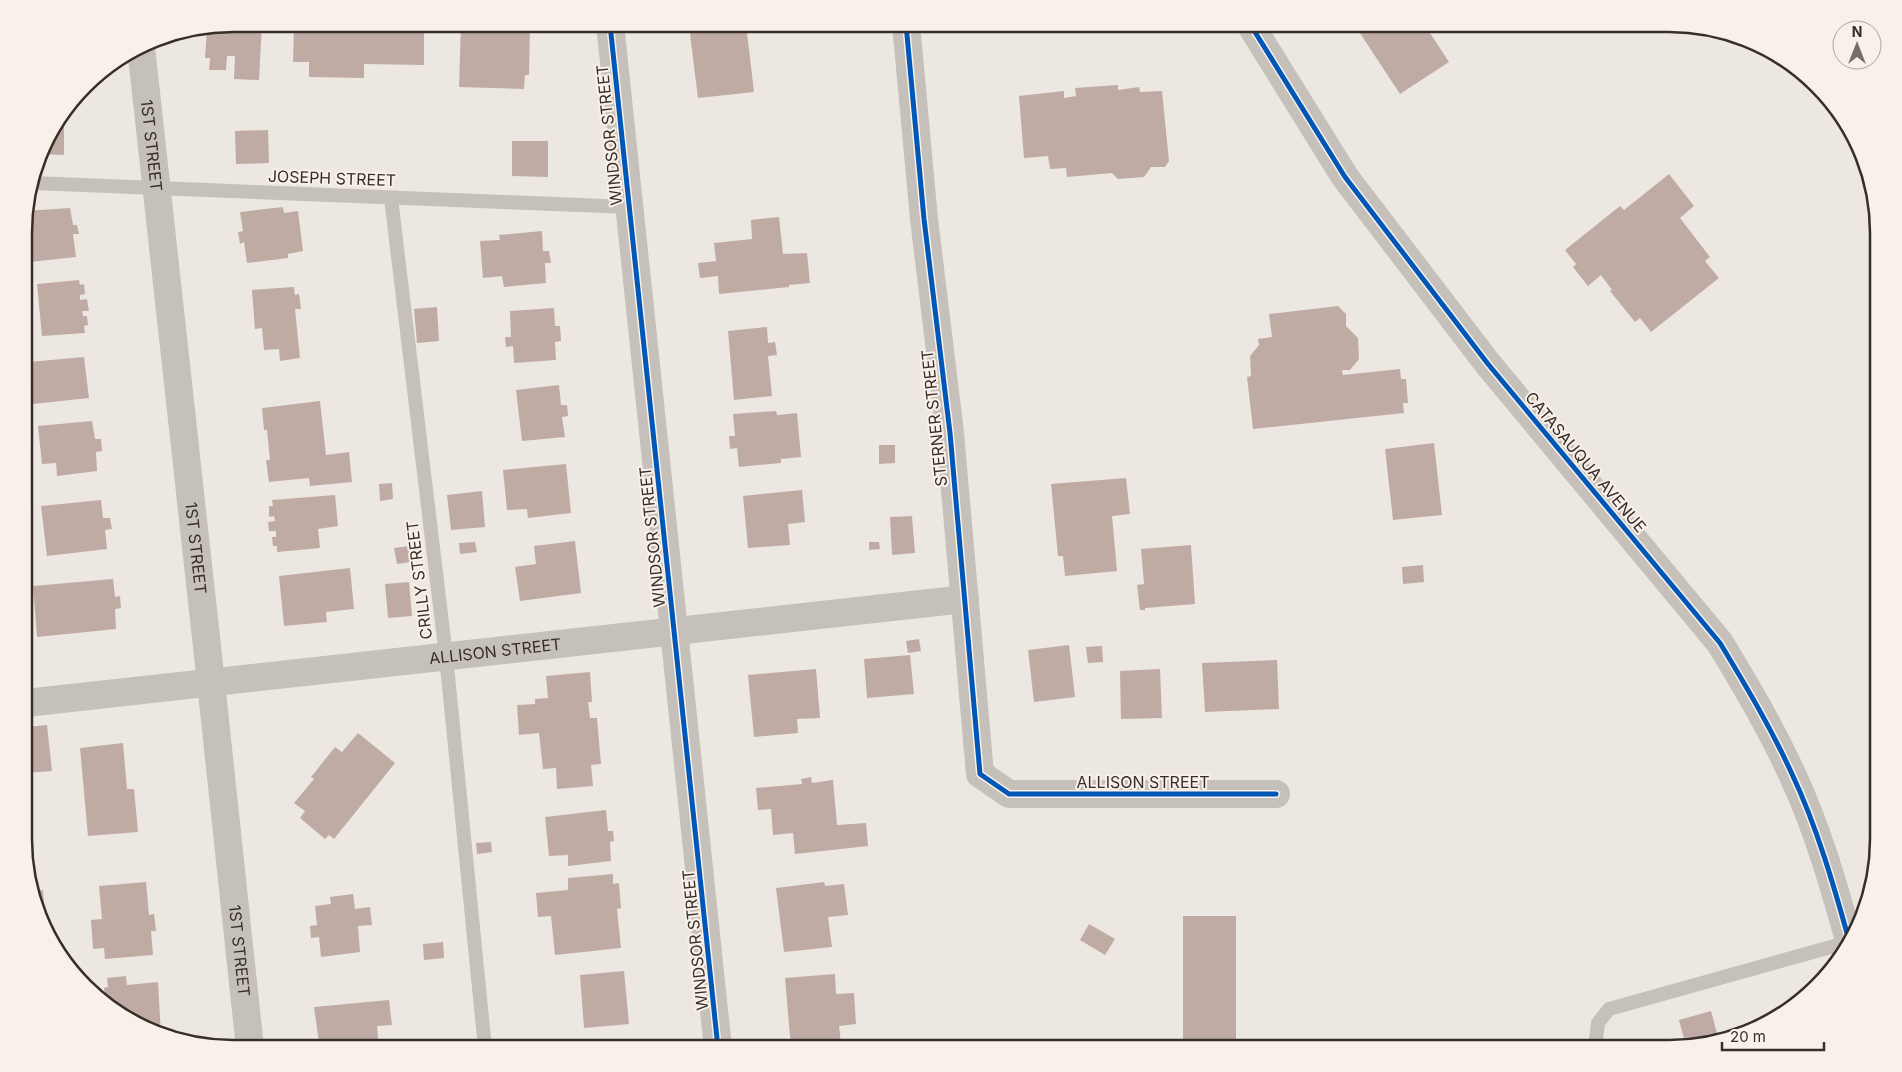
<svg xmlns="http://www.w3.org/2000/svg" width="1902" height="1072" viewBox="0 0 1902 1072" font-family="Inter,sans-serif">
<rect width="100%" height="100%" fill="#ede7e2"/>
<path fill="#c0aba4" d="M234 24H262L259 80 234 79 235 56H227L226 70H209L210 58H205L207 29Z
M312 24H374V29L385 30V27L424 28V65L364 64V78L309 77V62H293L294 27H312Z
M461 24H515V28H530L529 75H525L524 89 459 87Z
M708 24H746L754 92 698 98 689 26Z
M1354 24H1424L1449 62 1400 94Z
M1118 85V90L1139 87 1140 92 1162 91 1169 161 1165 167H1151L1144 177 1118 179 1112 173 1067 177 1066 168 1050 169 1048 156 1024 158 1019 96 1064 91V98L1076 96 1075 88Z
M64 116V155L42 154 46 141Z
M268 130 269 163 236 164 235 131Z
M512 141H548V177L512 176Z
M1669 174 1694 206 1680 218 1710 257 1705 261 1719 278 1651 332 1640 318 1635 322 1610 291 1612 290 1601 275 1588 286 1573 267 1576 264 1565 250 1620 206 1624 210Z
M283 207 284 213 298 211 303 251 288 254V258L247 263 244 242 240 244 238 232 243 231 240 212Z
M70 208 73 225H77L79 234H73L76 257 30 262 28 250H26V241H28L26 211Z
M779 217 783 254 807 253 810 283 789 285V287L719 294 718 276 700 278 698 263 716 261 714 243 752 239 751 220Z
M542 231 543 251H549L551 263H545L546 283 504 287 502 276 483 278 480 241 500 240 499 235Z
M79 280 80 285 84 284 85 294 80 295V300L87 299 89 311H82L83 316H87L88 325 84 326 85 333 42 336 37 284Z
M294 287 295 295 299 294 301 309H295L300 358 280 361 279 349 264 350 262 328 255 329 252 290Z
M1338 306 1346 314V326L1358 338 1359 359 1350 370H1342L1343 375 1400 369 1401 379H1406L1408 403H1403L1404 413 1253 429 1247 377 1251 376 1250 356 1259 345 1258 339 1272 337 1269 314Z
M437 307 439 341 417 343 414 309Z
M554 308 555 326H560L561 341 555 342 556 360 514 363 513 346 506 347 505 337H511L510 311Z
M767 327 768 343 775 342 777 355 768 356 772 396 734 400 728 331Z
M84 357 89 398 33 404V399L26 400V369L29 368V362Z
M559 385 561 405H567L568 416 562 417 565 437 522 441 516 390Z
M320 401 326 455 349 452 352 482 310 486 309 478 269 482 266 460H270L267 430H264L262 408Z
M776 411 777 415 797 413 801 457 781 459V463L739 467 737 448 730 449 729 436H735L733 414Z
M92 421 95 439H101L102 451 96 452 97 471 57 476 56 463 42 464 38 426Z
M1434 443 1442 515 1393 520 1385 449Z
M879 445H895V463L879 464Z
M566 464 571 513 528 518 527 509 507 510 503 470Z
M1126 478 1130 514 1112 516 1117 571 1065 576 1063 556H1058L1051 484Z
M392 483 393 499 380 501 379 484Z
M802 490 805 522 788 524 790 545 748 548 743 496Z
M482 491 485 527 451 530 447 495Z
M335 495 338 526 318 529 320 548 277 552V546H273L272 537H276V531H269L268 522 275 521 274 516 269 517V506H273L272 500Z
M101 500 103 518H110L112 529 105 530 107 549 47 556 41 506Z
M912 516 915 553 892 555 890 517Z
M575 541 581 593 520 601 515 567 536 564 534 546Z
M475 542 477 552 460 554 459 543Z
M869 542H879L880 549 869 550Z
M1191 545 1195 604 1145 608V610H1140L1137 585 1144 584 1141 549Z
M409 546 411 562 397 564 394 548Z
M1423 565 1424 582 1403 584 1402 567Z
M350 568 354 609 326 612 327 622 284 626 279 576Z
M113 579 115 597 120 596 121 608 115 609 116 629 37 637 33 586Z
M409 582 412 616 388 618 385 584Z
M919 639 921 651 908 653 906 641Z
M1069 645 1075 697 1034 702 1028 650Z
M1102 646 1103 662 1088 663 1086 647Z
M910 655 914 694 867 698 864 659Z
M1277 660 1279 709 1205 712 1202 663Z
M816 669 820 718 797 719 798 733 754 737 748 675Z
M1160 669 1162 718 1121 719 1120 671Z
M590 672 592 702H588L590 718H597L601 764 591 765 593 786 557 789 556 768 543 769 539 733 519 735 517 705 535 704V699L548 698 546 676Z
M47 725 52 771 26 773V727Z
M358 733 395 763 334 839 329 835 325 839 300 818 305 811 294 803 314 779 311 777 335 747 342 752Z
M123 743 127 789H134L138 832 88 836 80 748Z
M811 777 812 783 833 780 837 825 866 823 868 846 795 854 793 833 773 835 771 809 758 810 756 788 802 784 801 779Z
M606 810 608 831H613L614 841 610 842 611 861 568 866V855L549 856 545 817Z
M491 842 492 852 477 854 476 843Z
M613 874V884L619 883 621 908 617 909 621 948 555 955 551 916 538 917 536 893 568 890V878Z
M146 882 149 915 154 914 156 931H151L153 955 105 959 104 948 93 949 91 920 102 919 99 886Z
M824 882 825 886 844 884 848 915 828 917 832 947 784 952 776 888Z
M43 890 45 916 35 891Z
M353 894 355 909 370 907 372 925 358 926 360 952 321 957 319 937 311 938 310 926 317 925 315 906 331 904 330 897Z
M1183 916H1236V1046L1183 1045Z
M1089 924 1115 939 1105 955 1080 940Z
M443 942 444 958 424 960 423 944Z
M624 971 629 1024 584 1028 580 975Z
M835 974 836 994 854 993 856 1024 839 1026 841 1044 791 1048 785 978Z
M126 976 127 985 158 982 161 1034 129 1020 105 998 104 988 108 987 107 978Z
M389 1000 392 1025 377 1026 379 1048H328L327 1042 319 1043 314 1007Z
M1711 1011 1718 1037 1686 1046 1679 1020Z"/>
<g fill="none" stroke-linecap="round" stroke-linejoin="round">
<path stroke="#c6c0bb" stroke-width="14" d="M33 183 629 207
M391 198 446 656 485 1048
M1595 1048 1598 1023 1609 1009 1849 942"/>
<g stroke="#c6c0bb" stroke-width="28">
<path d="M610 24 718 1048"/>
<path d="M906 24 924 219 950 433 980 774 1009 794H1276"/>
<path d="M1250 24 1345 177 1488 364 1720 643C1746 686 1771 728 1792 774 1817 827 1834 886 1850 944"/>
<path id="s1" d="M141 47 211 683 250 1048"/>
<path id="s2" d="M26 703 965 599"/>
</g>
<g stroke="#f9f1e9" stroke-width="8">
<path id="cycleway" d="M610 24 718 1048
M906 24 924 219 950 433 980 774 1009 794H1276
M1250 24 1345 177 1488 364 1720 643C1746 686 1771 728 1792 774 1817 827 1834 886 1850 944"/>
</g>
<use href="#cycleway" stroke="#0057b8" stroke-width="5"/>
</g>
<g text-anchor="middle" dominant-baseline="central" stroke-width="4" stroke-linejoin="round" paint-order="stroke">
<g font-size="16" fill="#372d29" stroke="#f9f1e9">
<text transform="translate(609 135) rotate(-96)">WINDSOR STREET</text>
<text stroke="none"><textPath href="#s1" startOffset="99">1ST STREET</textPath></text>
<text transform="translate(332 178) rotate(2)">JOSEPH STREET</text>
<text transform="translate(934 418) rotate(-96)">STERNER STREET</text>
<text transform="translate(1586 462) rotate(50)">CATASAUQUA AVENUE</text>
<text transform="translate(652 537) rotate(-96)">WINDSOR STREET</text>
<text stroke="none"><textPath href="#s1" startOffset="504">1ST STREET</textPath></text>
<text transform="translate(419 580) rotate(-97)">CRILLY STREET</text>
<text stroke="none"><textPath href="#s2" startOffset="472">ALLISON STREET</textPath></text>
<text x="1143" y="782">ALLISON STREET</text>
<text transform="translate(695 940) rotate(-96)">WINDSOR STREET</text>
<text stroke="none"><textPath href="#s1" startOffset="909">1ST STREET</textPath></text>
</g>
</g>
<path d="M0 0H1902V1072H0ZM233 32H1669A201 201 0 0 1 1870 233V839A201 201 0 0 1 1669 1040H233A201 201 0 0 1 32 839V233A201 201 0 0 1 233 32Z" fill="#f9f1e9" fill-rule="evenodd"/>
<path fill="none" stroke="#372d29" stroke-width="2.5" d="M233 32H1669A201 201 0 0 1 1870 233V839A201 201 0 0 1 1669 1040H233A201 201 0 0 1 32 839V233A201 201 0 0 1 233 32Z"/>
<g transform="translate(1857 45)"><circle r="24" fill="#f9f1e9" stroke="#aba39c"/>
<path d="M0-4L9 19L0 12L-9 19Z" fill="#776e6a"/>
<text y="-8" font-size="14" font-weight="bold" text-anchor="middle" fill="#372d29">N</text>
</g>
<path d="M1722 1042v8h102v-8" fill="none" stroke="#372d29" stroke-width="2.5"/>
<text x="1730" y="1042" font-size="15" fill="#372d29" stroke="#f9f1e9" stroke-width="4" paint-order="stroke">20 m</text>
</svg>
